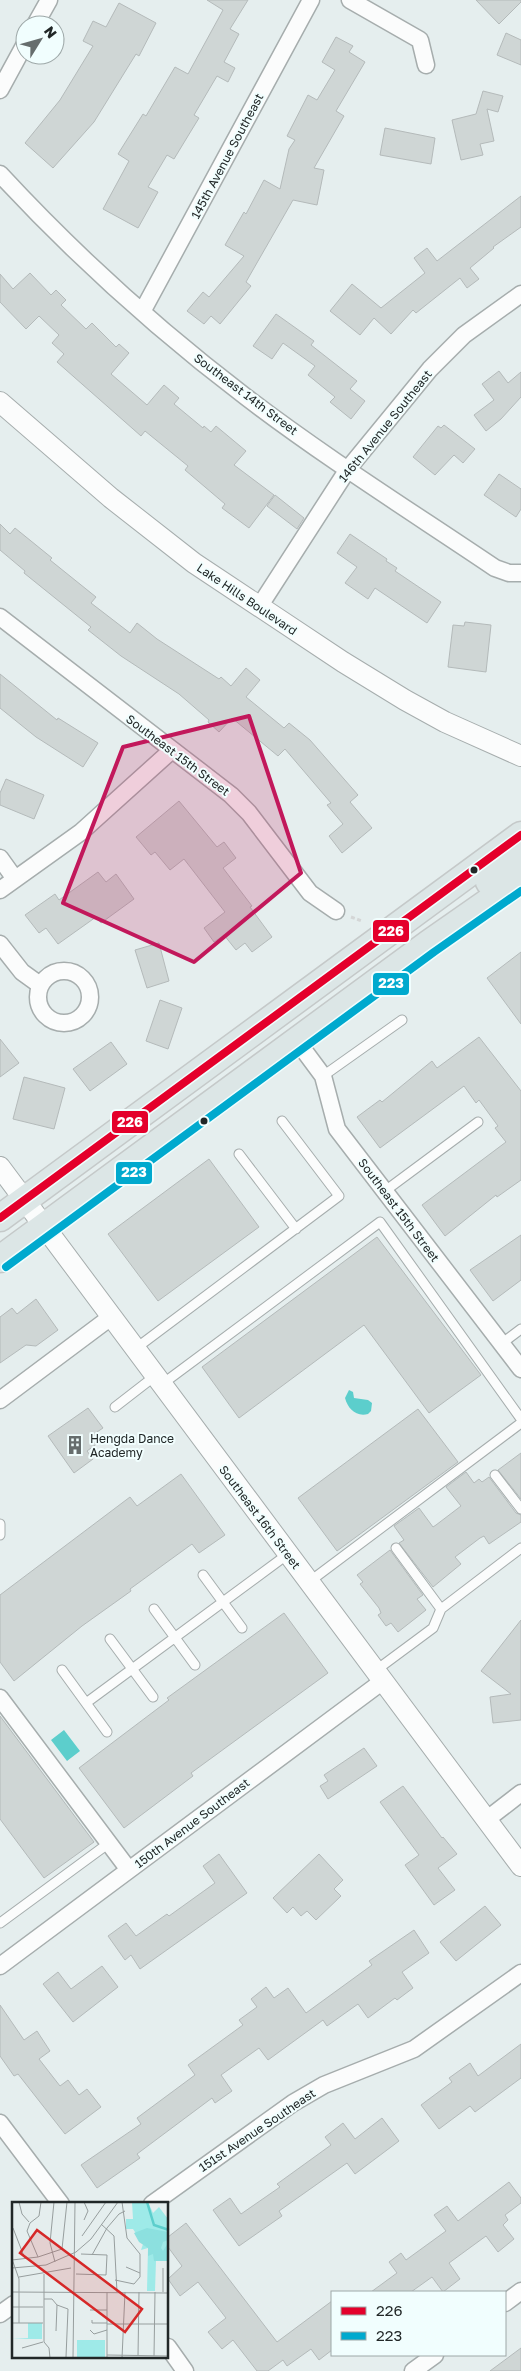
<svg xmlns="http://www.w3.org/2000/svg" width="521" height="2371" viewBox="0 0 521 2371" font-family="'Golos Text',sans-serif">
<rect width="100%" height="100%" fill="#e5eeee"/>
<path fill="#5ccecc" d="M349 1390 353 1392 354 1398 368 1400 372 1403 371 1411 368 1414C356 1417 348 1409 345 1398Z
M64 1730 80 1751 67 1761 51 1740Z"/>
<path fill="#cfd6d5" stroke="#b4baba" d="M207 0H248L230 29 239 34 224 62 235 68 228 82 217 76 194 115 199 118 191 131 174 159 167 155 148 187 158 192 138 228 103 209 129 161 118 154 143 114 146 116 175 67 188 74 223 10Z
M476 0H521V2L499 24Z
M119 3 156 23 139 56 136 54 94 122 53 168 25 143 60 100 93 46 83 41 93 21 106 27Z
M506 33 521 40V65L497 55Z
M336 37 353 46 349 52 365 62 336 111 344 116 314 168 324 170 317 205 293 200 246 282 251 286 220 324 211 316 204 324 187 311 203 292 209 297 244 256 225 245 244 212 246 214 264 180 280 189 289 149 295 140 287 136 308 95 317 100 335 70 322 62Z
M483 91 503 96 498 112 487 109 494 141 480 144 483 155 461 160 452 120 476 114Z
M385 128 435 138 431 164 380 155Z
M521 196V227L493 247 494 248 470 268 479 279 467 288 460 278 416 313 413 310 391 334 374 318 360 335 330 311 352 284 381 308 425 273 414 258 427 248 437 261Z
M30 273 51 295 56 290 66 300 61 305 86 329 92 323 116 347 119 344 129 353 111 374 147 405 164 385 179 398 174 404 203 428 204 426 211 432 216 426 246 451 234 465 274 495 249 528 222 508 225 504 185 470 188 466 145 431 141 436 57 362 64 354 52 343 59 335 39 316 26 329 0 302V274L13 289Z
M276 314 314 341 311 345 357 381 350 389 365 401 351 419 330 402 335 397 308 375 315 366 283 343 272 359 253 346Z
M499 371 508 383 521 372V397L501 419 486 431 474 415 494 400 482 384Z
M444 425 475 449 463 463 454 455 435 475 413 457 438 426 441 428Z
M499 474 521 489V509L516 517 484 495Z
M275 495 304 518 297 529 267 506Z
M0 524 10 534 15 528 52 558 50 560 96 597 91 603 130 633 137 623 157 639 219 679 221 677 231 686 246 668 260 680 246 697 284 728 289 723 310 740 358 795 350 802 372 828 342 853 329 836 343 824 327 805 331 803 285 749 278 756 232 718 219 732 208 722 209 720 179 694 121 656 88 630 91 627 24 573 25 571 0 550Z
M350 534 387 559 386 561 397 568 395 571 441 602 427 623 375 588 368 599 345 583 357 567 337 553Z
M465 622 491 625 486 672 448 667 453 625 464 626Z
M0 674 57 720 58 718 98 743 83 767 36 737 0 708Z
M6 779 44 795 34 819 0 805V793Z
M179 801 217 847 224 842 236 858 223 868 252 906 250 907 272 937 252 952 245 943 236 950 224 935 214 942 204 928 225 912 184 859 170 870 155 852 151 855 136 837Z
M98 872 106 882 116 874 134 899 101 923 96 917 58 944 46 928 39 933 25 915 55 894 59 900Z
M159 943 169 981 147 988 135 950Z
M521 952V1024L487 978Z
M160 1000 182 1008 168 1049 146 1041Z
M479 1037 521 1091V1180L497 1197 496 1195 445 1236 422 1205 506 1142 495 1128 498 1126 479 1100 476 1103 464 1086 380 1148 357 1117 380 1100 382 1102 432 1061 437 1068Z
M0 1039 19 1063 0 1077Z
M111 1042 127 1064 90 1091 73 1069Z
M24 1077 65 1088 54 1129 13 1119Z
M209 1159 259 1227 158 1301 108 1234Z
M521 1235V1280L493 1301 470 1270Z
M377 1237 481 1375 429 1413 364 1325 239 1418 202 1367Z
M36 1299 58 1330 36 1346 26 1345 0 1363V1317L12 1308 17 1314Z
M88 1408 103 1428 97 1432 102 1440 87 1451 93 1459 74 1473 48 1436Z
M418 1409 458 1462 337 1551 298 1498Z
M521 1453V1499L498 1470Z
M466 1472 474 1483 479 1479 482 1482 489 1477 516 1513 521 1515V1522L489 1544 484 1536 480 1538 455 1557 461 1564 433 1587 399 1543 404 1540 394 1526 419 1508 433 1527 436 1525 461 1506 446 1487Z
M181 1474 225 1535 199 1553 192 1544 130 1589 131 1591 82 1626 14 1681 0 1662V1595L130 1497 137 1506Z
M390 1550 423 1595 417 1599 426 1610 398 1632 391 1623 386 1626 378 1615 381 1613 379 1608 360 1584 363 1582 357 1575Z
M284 1613 328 1673 191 1773 193 1776 124 1828 79 1768 169 1700 167 1698Z
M521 1620V1720L493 1723 490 1697 511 1694 481 1671Z
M0 1716 94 1842 44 1878 0 1819Z
M364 1748 377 1766 328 1799 320 1786 328 1781 324 1775Z
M403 1786 442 1838 443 1837 457 1854 438 1868 455 1890 434 1905 405 1865 419 1855 380 1802Z
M219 1854 247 1893 140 1969 131 1955 125 1960 108 1936 126 1923 136 1936 167 1914 169 1916 215 1883 203 1866Z
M319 1854 343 1880 334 1889 341 1896 316 1920 307 1911 301 1916 293 1907 287 1913 273 1898Z
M485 1906 501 1925 456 1961 440 1942Z
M414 1930 429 1953 402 1972 413 1988 397 2000 395 1998 368 2018 358 2004 327 2026 323 2020 268 2060 259 2048 221 2075 232 2091 215 2103 212 2098 137 2154 140 2158 97 2188 81 2165 141 2124 137 2118 195 2075 188 2065 243 2025 239 2020 257 2007 251 1999 266 1987 274 1998 288 1988 306 2013 372 1965 369 1961Z
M102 1966 118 1987 73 2022 43 1984 58 1972 71 1989Z
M0 2005 24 2040 37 2031 50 2051 39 2059 60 2086 68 2080 79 2095 87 2089 101 2107 65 2134 18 2074 14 2076 0 2056Z
M521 2044V2078L475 2112 470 2106 439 2129 421 2105 452 2082 449 2078 470 2063 478 2076Z
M382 2118 399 2141 355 2174 347 2163 279 2211 282 2216 239 2246 213 2210 230 2198 241 2214 280 2187 277 2184 331 2145 325 2137 343 2123 355 2139Z
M509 2182 521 2198V2203L505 2215 508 2220 503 2225 514 2239 498 2252 486 2236 449 2263 460 2279 443 2292 432 2277 411 2292H371L397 2273 389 2262 401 2253 406 2260 446 2231 434 2215 447 2206 458 2221Z
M186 2223 277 2342 332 2301V2350L319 2360 311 2349 287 2366 283 2360 268 2371H257L233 2340 222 2349 208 2332 226 2318 198 2282 180 2296 168 2279 182 2266 168 2247V2237Z
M521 2348V2371H490Z"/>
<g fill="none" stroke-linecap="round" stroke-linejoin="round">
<g stroke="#a6adad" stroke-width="11">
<path id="service" d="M323 1076 402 1020
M239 1154 296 1229
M385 1191 478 1122
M501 1344 521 1329
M135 1349 339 1196 282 1121
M161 1385 380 1222 521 1419
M115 1407 155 1376
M495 1475 521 1509
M0 1524V1535
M396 1548 441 1609
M203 1575 242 1628
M309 1582 521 1423
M154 1609 195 1665
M110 1639 153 1697
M62 1670 107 1732
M375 1671 433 1628 441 1609 521 1548
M86 1703 288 1554
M0 1923 109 1843"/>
</g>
<g stroke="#a6adad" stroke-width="19">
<path id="minor" d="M350 0 420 40 426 65
M35 25 49 0
M0 90 25 44
M0 174C75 255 158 330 246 397 326 458 412 512 495 568L509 573H521
M142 312 311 0
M259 607 348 469 430 369 464 335 521 294
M0 617 231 795 249 813 310 893 336 911
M0 858 15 879
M0 890 81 832 172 750
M0 944 22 972 40 985
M38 997a26 26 0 1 1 52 0a26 26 0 1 1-52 0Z
M297 1041 323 1076 337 1129 521 1369
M0 1400 111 1317
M0 1698 129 1870
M486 1820 521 1793
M0 1966 383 1681
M0 2123 61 2204
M152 2204 293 2103 324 2085 414 2049 521 1973
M505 2303 521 2291
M0 2314 14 2304
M168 2347 185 2371
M413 2371 435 2355"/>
</g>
<g stroke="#a6adad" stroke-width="22">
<path id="tertiary" d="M0 402 111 498 194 563 343 662 405 700 445 722 521 756
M0 1167 521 1866"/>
</g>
<g stroke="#c5c9c9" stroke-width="29">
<path id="primary" d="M489 882 521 858
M0 1218 521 835
M0 1259 428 944 521 879"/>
</g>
<path stroke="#d4d6d6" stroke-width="3" stroke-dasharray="4 2.5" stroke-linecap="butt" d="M351 917 362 921"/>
<use href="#service" stroke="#fbfcfc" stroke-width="9"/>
<use href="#minor" stroke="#fbfcfc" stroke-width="16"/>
<use href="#tertiary" stroke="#fbfcfc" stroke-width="20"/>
<use href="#primary" stroke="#dce6e6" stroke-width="26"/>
<g stroke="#f1fefe" stroke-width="11">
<path id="bus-1" d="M0 1218 521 835"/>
</g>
<g stroke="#f1fefe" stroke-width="11">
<path id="bus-2" d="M6 1267 434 952 521 891"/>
</g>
<use href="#bus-1" stroke="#e4002b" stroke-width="8"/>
<use href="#bus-2" stroke="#00a9ce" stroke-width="8"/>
</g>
<path fill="#c2185b" fill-opacity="0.2" stroke="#c2185b" stroke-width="4" stroke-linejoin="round" d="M249 716 301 873 194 962 63 903 123 747Z"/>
<defs>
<g id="building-bare" transform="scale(1.5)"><path d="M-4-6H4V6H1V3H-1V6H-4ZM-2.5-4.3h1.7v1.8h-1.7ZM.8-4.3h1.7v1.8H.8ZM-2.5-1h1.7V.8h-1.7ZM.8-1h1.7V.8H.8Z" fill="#666d6d" stroke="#f1fefe" stroke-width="2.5" paint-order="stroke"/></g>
</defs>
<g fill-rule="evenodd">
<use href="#building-bare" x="75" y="1445"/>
</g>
<g fill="#212727" stroke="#f1fefe" stroke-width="2">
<circle cx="474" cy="870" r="4.5"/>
<circle cx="204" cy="1121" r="4.5"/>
</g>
<g text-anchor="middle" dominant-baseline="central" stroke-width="4" stroke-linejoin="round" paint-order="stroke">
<g font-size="12" fill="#212727" stroke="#f1fefe">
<text transform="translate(227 156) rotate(-62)">145th Avenue Southeast</text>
<text transform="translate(246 394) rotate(37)">Southeast 14th Street</text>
<text transform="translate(385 426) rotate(-51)">146th Avenue Southeast</text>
<text transform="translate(247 599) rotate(34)">Lake Hills Boulevard</text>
<text transform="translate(178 755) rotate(37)">Southeast 15th Street</text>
<text transform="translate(399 1210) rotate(53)">Southeast 15th Street</text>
<text transform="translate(260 1517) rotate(53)">Southeast 16th Street</text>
<text transform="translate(192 1823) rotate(-37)">150th Avenue Southeast</text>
<text transform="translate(257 2130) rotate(-34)">151st Avenue Southeast</text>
</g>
<g font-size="12" fill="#212727" stroke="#f1fefe" text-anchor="start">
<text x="90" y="1438">Hengda Dance<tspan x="90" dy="14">Academy</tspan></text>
</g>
</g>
<g transform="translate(12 2202)">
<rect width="156" height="156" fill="#e5eeee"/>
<path d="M120 0H136L141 11 147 5 156 17V59H144L143 89H135L136 46 129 48 131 42 121 27H114V17H121ZM16 121H30V137H0L16 136ZM65 138H93V155H65Z" fill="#9eeae8"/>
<path d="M135 26 156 30V38L151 40 149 46 151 49 156 41V59H142L141 52 136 54V46L127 40 122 31Z" fill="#8ce0df"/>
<path fill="none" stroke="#5ccecc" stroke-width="2.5" d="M135 0 142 23 157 28"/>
<path fill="none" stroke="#979e9e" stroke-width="1" d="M7 0 10 12 17 20M42 0 38 41 43 60M72 0 76 9 72 18M18 21 15 29 26 55M18 21 27 14 29 0M89 22 102 34 105 90M1 26 13 57M70 34 94 0M80 53 95 26 107 12 113 9M0 57 7 77V121M0 58 26 55 50 47 55 0M114 65 128 71M0 66 34 63 64 50 79 37 106 0M64 72 94 73 95 53 69 52M7 75 59 66M103 78 122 82 128 75V52L115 36 110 0M0 90 157 91M151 90V66M32 97H40L45 103M45 103 56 107 54 155M0 105H31M78 108H95M80 118V121H95M0 121H31M95 122H157M78 128 82 132 95 128M44 129 45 103M32 140V72M32 140 37 146 38 156M10 146 31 140M95 153 157 154M126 154 127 90M142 154 143 90M61 156 63 0M95 156V90M110 156 113 90"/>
<path fill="#d62828" fill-opacity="0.15" stroke="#d62828" stroke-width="2.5" d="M25 28 130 107 113 130 8 51Z"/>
<rect width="156" height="156" fill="none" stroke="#212727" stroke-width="2.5"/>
</g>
<g stroke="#f1fefe" stroke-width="2">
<rect x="372" y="919" width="38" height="24" rx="5" fill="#e4002b"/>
<rect x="372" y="972" width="38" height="24" rx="5" fill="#00a9ce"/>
<rect x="111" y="1110" width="38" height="24" rx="5" fill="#e4002b"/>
<rect x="115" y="1161" width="38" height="24" rx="5" fill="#00a9ce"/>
</g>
<g font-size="14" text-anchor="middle" font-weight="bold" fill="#fff">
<text x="391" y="936">226</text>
<text x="391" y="988">223</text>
<text x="130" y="1127">226</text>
<text x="134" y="1177">223</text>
</g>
<rect x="331" y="2291" width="175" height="65" fill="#f1fefe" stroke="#9ea8a8"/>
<rect x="341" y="2307" width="25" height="8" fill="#e4002b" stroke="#9ea8a8"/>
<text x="376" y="2316" font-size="15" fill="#212727">226</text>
<rect x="341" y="2332" width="25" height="8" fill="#00a9ce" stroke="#9ea8a8"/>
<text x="376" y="2341" font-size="15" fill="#212727">223</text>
<g transform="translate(40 40) rotate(53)"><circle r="24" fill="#f1fefe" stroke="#9ea8a8"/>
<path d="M0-4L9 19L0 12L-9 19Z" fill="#666d6d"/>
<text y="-8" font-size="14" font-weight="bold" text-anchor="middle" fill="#212727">N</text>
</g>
</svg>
